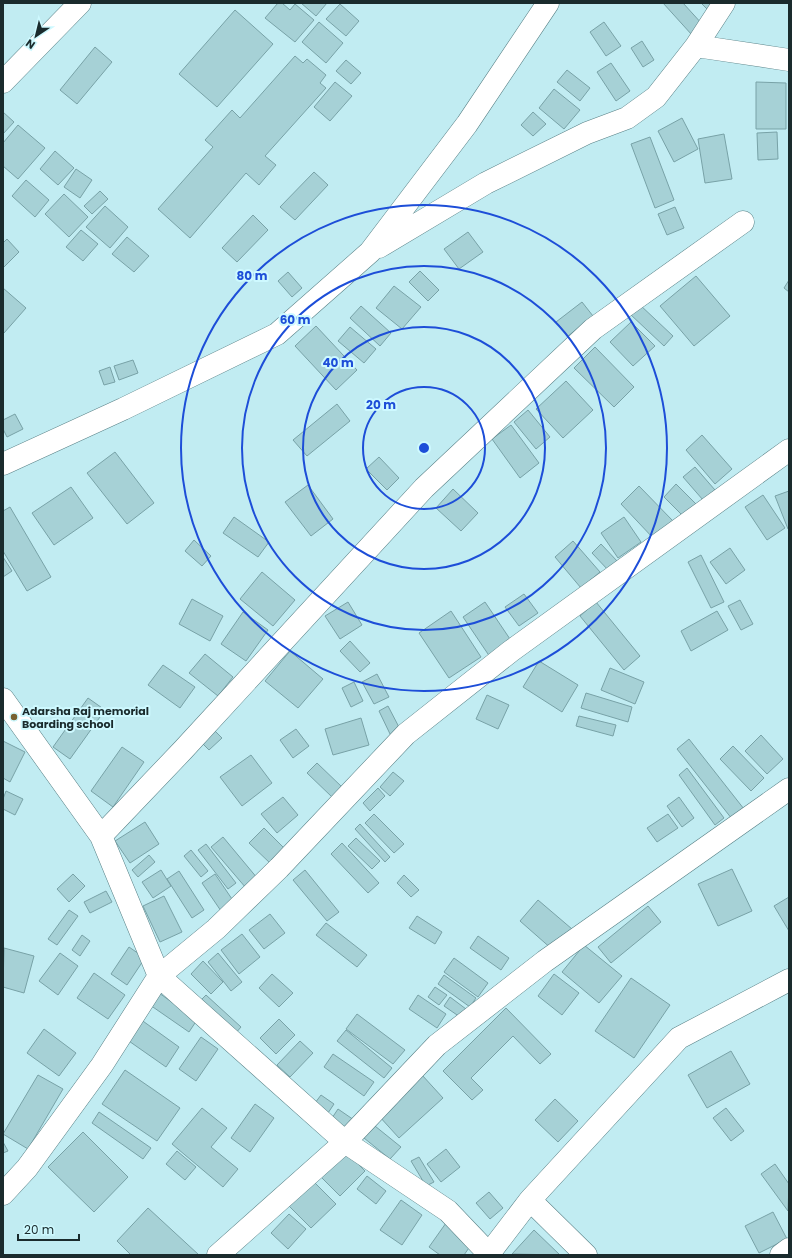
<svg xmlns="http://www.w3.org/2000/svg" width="792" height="1258" viewBox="0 0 792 1258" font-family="Poppins,sans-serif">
<rect width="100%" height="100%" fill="#c1ecf2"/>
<path fill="#a6d1d6" stroke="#78a2a7" d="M278 3H282L290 10 295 4 314 20 295 42 265 18Z
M301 3H327L316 16Z
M663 3H683L703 25 692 35Z
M701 3H722L712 14Z
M340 4 359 21 346 36 326 19Z
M235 10 273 44 217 107 179 74Z
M319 22 343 43 326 63 302 42Z
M604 22 621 46 606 56 590 32Z
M642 41 654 60 643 67 631 48Z
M95 47 112 62 77 104 60 90Z
M295 56 303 63 307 59 326 75 320 83 326 88 265 156 276 165 259 185 246 173 190 238 158 209 213 147 205 140 232 110 240 118Z
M346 60 361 73 351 84 336 71Z
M611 63 630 91 616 101 597 72Z
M567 70 590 88 580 101 557 82Z
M335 82 352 96 330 121 314 107Z
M756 82 786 83V129H756Z
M554 89 580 110 564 129 539 108Z
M3 112 14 122 3 134Z
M533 112 546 124 533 136 521 125Z
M682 118 698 149 674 162 658 131Z
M18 125 45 148 18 179 3 166V143Z
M777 132 778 159 758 160 757 133Z
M724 134 732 179 705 183 698 139Z
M650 137 674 200 655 208 631 144Z
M55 151 74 168 58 185 40 169Z
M76 169 92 180 80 198 64 187Z
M314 172 328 185 295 220 280 207Z
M26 180 49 200 35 217 12 196Z
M100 191 108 199 92 214 84 206Z
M64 194 88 217 69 237 45 214Z
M105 206 128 227 110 248 86 227Z
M675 207 684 228 667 235 658 214Z
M253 215 268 230 237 262 222 248Z
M81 230 98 244 83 261 66 247Z
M468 232 483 252 459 269 444 249Z
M127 237 149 256 134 272 112 254Z
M7 239 19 252 3 268V243Z
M420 271 439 290 428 301 409 282Z
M288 272 302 288 292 297 278 281Z
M696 276 730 316 694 346 660 306Z
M789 280V292L784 288Z
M394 286 421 307 402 329 376 308Z
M3 288 26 308 4 333 3 332Z
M582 302 593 316 568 336 556 322Z
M639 304 673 336 664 346 630 314Z
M361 306 391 333 380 346 350 318Z
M631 322 655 346 633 366 610 342Z
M316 326 357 370 336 390 295 346Z
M350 327 376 349 364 363 338 341Z
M595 347 634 387 614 407 574 368Z
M133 360 138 373 119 380 114 366Z
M110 367 115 382 104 385 99 371Z
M566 381 593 410 563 438 536 409Z
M337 404 350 421 307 456 293 440Z
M528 410 550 437 536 449 514 422Z
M15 414 23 429 7 437 3 429V420Z
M511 425 539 463 520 478 492 439Z
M702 435 732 469 715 484 686 450Z
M115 452 154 503 127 524 87 473Z
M379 457 399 478 387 490 366 469Z
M695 467 715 490 703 500 683 477Z
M676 484 698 506 686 519 664 497Z
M308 485 333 519 311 536 285 502Z
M639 486 673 521 654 539 621 504Z
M71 487 93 518 54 545 32 513Z
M453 489 478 513 461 531 436 508Z
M789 491V529H788L775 496Z
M763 495 785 528 767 540 745 507Z
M10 507 51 577 27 591 3 551V511Z
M234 517 269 542 258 557 223 533Z
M624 517 641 542 618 558 601 533Z
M194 540 211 556 202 566 185 551Z
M573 541 600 572 581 588 555 557Z
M601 544 618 562 609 571 592 553Z
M730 548 745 570 726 584 710 562Z
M701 555 724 602 711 608 688 562Z
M3 557 12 571 3 577Z
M262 572 295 600 273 626 240 599Z
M524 594 538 613 519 626 505 607Z
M192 599 223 616 210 641 179 624Z
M740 600 753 624 741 630 728 606Z
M348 602 362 625 340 639 325 616Z
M485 602 512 642 490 657 463 617Z
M596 602 640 656 624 670 580 616Z
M451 611 481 657 449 678 419 633Z
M717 611 728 630 691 651 681 631Z
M243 612 268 630 246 661 221 644Z
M350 641 370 663 360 672 340 651Z
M290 651 323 679 298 708 265 681Z
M205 654 233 677 218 696 189 673Z
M539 661 578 685 562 712 523 687Z
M163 665 195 687 180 708 148 685Z
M610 668 644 682 635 704 601 690Z
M377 674 389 697 374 704 362 682Z
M354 682 363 701 351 707 342 688Z
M586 693 632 707 628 722 581 708Z
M487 695 509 705 498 729 476 719Z
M88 698 105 710 70 759 53 747Z
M388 706 401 731 391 736 379 711Z
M579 716 616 725 613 736 576 726Z
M361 718 369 745 333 755 325 729Z
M213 729 222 738 209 750 200 741Z
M296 729 309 746 293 758 280 740Z
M761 735 783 759 767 774 745 751Z
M689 739 744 809 732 819 677 749Z
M3 741 25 752 10 782 3 778Z
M733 746 764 778 751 791 720 759Z
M122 747 144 762 113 807 91 791Z
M251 755 272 783 242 806 220 777Z
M317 763 342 787 332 797 307 773Z
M687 768 724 818 715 825 679 775Z
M393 772 404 781 390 796 380 787Z
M378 788 385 796 370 811 363 803Z
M6 791 23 799 15 815 3 809V799Z
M283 797 298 815 277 833 261 814Z
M679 797 694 818 682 827 667 806Z
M374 814 404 844 394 853 365 823Z
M668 814 678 828 657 842 647 828Z
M145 822 159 844 130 863 115 841Z
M360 824 390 857 385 862 355 829Z
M264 828 285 849 271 864 249 843Z
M223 837 258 879 246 888 211 847Z
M356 838 380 861 372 869 348 846Z
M342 843 379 883 368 893 331 854Z
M206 844 236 883 228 889 198 850Z
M191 850 208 871 201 877 184 856Z
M149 855 155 862 138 877 132 870Z
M732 869 752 911 718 926 698 884Z
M161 870 171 886 153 898 142 882Z
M305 870 339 912 327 921 293 880Z
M179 871 204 910 192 918 167 879Z
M73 874 85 886 69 902 57 889Z
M215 874 234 902 221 911 202 883Z
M404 875 419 890 411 897 397 883Z
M106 891 112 902 90 913 84 902Z
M164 896 182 932 160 942 143 906Z
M789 897V931L774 906Z
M538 900 572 929 553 950 520 921Z
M648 906 661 922 611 963 598 947Z
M69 910 78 916 57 945 48 939Z
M270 914 285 933 264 949 249 930Z
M417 916 442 932 435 944 409 928Z
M326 923 367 955 357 967 316 935Z
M242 934 260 957 239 974 221 950Z
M82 935 90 941 80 956 72 950Z
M478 936 509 958 501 970 470 948Z
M584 945 622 976 599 1003 562 972Z
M129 947 145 958 127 985 111 974Z
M4 948 34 956 24 993 3 987Z
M60 953 78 966 58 995 39 981Z
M218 953 242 982 231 991 208 962Z
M454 958 488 983 478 997 444 972Z
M203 961 223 982 211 994 191 974Z
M94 973 125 995 108 1019 77 998Z
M272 974 293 993 279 1007 259 988Z
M554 974 579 993 562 1015 538 996Z
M444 975 476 998 470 1007 438 984Z
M631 978 670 1005 634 1058 595 1031Z
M435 987 447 995 439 1005 428 997Z
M159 993 197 1020 189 1032 150 1005Z
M206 995 241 1027 235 1034 199 1002Z
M418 995 446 1014 437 1028 409 1009Z
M450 997 466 1009 460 1017 444 1006Z
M506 1008 551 1054 540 1064 513 1036 471 1078 483 1090 472 1100 443 1071Z
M357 1014 405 1050 393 1064 346 1029Z
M140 1019 179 1047 166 1067 126 1039Z
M279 1019 295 1035 276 1054 260 1038Z
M44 1029 76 1053 59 1076 27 1053Z
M346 1030 392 1068 384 1078 337 1041Z
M201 1037 218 1049 196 1081 179 1069Z
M300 1041 313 1053 290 1077 277 1065Z
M731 1051 750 1084 707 1108 688 1075Z
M333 1054 374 1082 364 1096 324 1067Z
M125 1070 180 1108 157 1141 102 1104Z
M38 1075 63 1089 28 1149 3 1134Z
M422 1075 443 1098 399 1138 379 1116Z
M321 1095 334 1104 326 1116 312 1107Z
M555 1099 578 1121 558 1142 535 1120Z
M255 1104 274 1118 250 1152 231 1138Z
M202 1108 227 1128 211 1147 238 1169 223 1187 172 1144Z
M726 1108 744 1131 731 1141 713 1118Z
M338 1109 354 1120 346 1132 330 1121Z
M99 1112 151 1148 143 1159 92 1123Z
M370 1122 401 1147 390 1159 359 1134Z
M83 1132 128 1177 94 1212 48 1167Z
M3 1142 8 1151 3 1153Z
M446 1149 460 1167 441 1182 427 1164Z
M177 1151 196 1167 185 1180 166 1164Z
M346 1152 365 1171 340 1196 321 1177Z
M419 1157 434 1182 426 1186 411 1161Z
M775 1164 789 1184 788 1211 761 1174Z
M367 1176 386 1191 376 1204 357 1189Z
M311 1179 336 1204 311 1228 286 1203Z
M489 1192 503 1208 490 1219 476 1203Z
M401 1200 422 1215 402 1245 380 1230Z
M148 1208 199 1255H131L117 1241Z
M773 1212 787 1239 759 1253 745 1226Z
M289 1214 306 1229 288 1249 271 1233Z
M446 1223 473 1242 464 1255H440L429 1247Z
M534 1230 560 1255 512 1254Z"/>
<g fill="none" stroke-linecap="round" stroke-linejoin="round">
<g stroke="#588086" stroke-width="23">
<path id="minor" d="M696 46 789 60
M3 82 80 3
M379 247 486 183 587 133 627 118 656 97 696 46 724 3
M3 464 123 409 277 334 370 252 467 124 548 3
M3 699 101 836 159 976 345 1142 448 1211 489 1254
M101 836 183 750 424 488 593 329 743 222
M3 1194 27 1168 102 1065 159 976 216 929 279 868 406 734 511 651 789 450
M530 1200 586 1255
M218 1255 345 1142 437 1045 545 961 789 789
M488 1255 530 1200 679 1038 789 980
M781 1255 789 1249"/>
</g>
<use href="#minor" stroke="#fff" stroke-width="22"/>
</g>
<g fill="none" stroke="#1d4ed8" stroke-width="2">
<circle cx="424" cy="448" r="61"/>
<circle cx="424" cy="448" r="121"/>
<circle cx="424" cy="448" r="182"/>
<circle cx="424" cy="448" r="243"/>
</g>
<circle fill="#796131" stroke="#cef9ff" stroke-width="1.5" cx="14" cy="717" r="4"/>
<g text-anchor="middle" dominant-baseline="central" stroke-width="4" stroke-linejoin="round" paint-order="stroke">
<g font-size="11" font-weight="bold" fill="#1a2b2d" stroke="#cef9ff" text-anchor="start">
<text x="22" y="711">Adarsha Raj memorial<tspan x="22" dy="13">Boarding school</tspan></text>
</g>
</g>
<circle cx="424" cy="448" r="6" fill="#1d4ed8" stroke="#cef9ff" stroke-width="2"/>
<g font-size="12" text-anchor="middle" font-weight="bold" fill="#1d4ed8" stroke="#cef9ff" stroke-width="4" stroke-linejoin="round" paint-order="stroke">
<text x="252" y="280">80 m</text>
<text x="295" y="324">60 m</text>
<text x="338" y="367">40 m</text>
<text x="381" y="409">20 m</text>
</g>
<rect width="792" height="1258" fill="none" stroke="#1a2b2d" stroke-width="8"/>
<g transform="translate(36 36) rotate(215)" stroke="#cef9ff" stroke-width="3" paint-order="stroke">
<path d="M0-3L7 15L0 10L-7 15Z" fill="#1a2b2d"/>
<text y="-6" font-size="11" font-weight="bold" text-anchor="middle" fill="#1a2b2d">N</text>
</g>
<path d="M18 1234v6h61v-6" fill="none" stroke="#1a2b2d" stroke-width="2"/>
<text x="24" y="1234" font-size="12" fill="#1a2b2d" stroke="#cef9ff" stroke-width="3" paint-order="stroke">20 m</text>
</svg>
